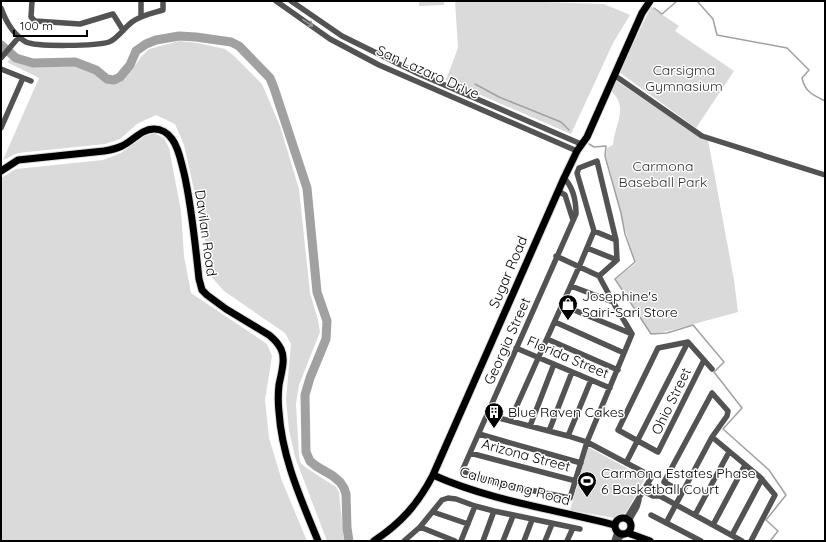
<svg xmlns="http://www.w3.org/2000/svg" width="826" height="542" viewBox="0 0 826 542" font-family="Quicksand,sans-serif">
<rect width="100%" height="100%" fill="#fff"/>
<path fill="#dadada" d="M419 1H444V5L419 6Z
M455 1H536L543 2 604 4 630 15 613 43 571 134 446 80 458 48Z
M651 7 679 26 675 31 734 71 696 128 619 72Z
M179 41 198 43 225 49 233 55 262 84 280 126 299 189 310 293 318 320 320 332 299 385 296 404 299 455 300 462 305 467 336 487 339 492 344 541H327L295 457 289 430 286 399 291 344 285 333 224 291 208 273 210 262 184 145 175 124 156 115 137 124 120 139 105 144 18 153 3 160 39 78 7 62 12 57 32 65 75 67 95 74 105 82 115 84 132 70 140 58 149 49Z
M615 80 700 137 708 140 734 280 738 312 668 331 651 334 616 279 636 263C623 228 616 192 606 156L607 148 613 145C614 125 630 107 610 90Z
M154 133 164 138 169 148 181 211 184 256 191 293 267 344 272 356 265 400 269 438 282 481 307 541H1V178L16 169 103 160 121 153 145 136Z
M588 448H590L645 478 626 513 616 516 614 518 570 510Z"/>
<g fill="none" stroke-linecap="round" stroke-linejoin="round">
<path stroke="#a1a1a1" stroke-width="1.5" d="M697 1 713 19 717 35 787 48 809 70 802 78C805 92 813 95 825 101
M654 8 662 14 677 1
M475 84 499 97 561 122 569 130
M589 144 594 147 606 146 605 156 621 213 625 234 635 262 615 279 651 334 667 333 693 325 724 362 714 372 742 408 723 429 769 470 786 495 766 520 778 531 770 541"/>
<path stroke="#a1a1a1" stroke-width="9" d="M1 45 16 58 33 63 75 62 96 70 107 79 114 80 120 77 130 65 136 51 146 44 156 40 179 36 196 37 231 42 239 46 270 78 274 88 307 188 317 292 327 321 326 339 310 378 305 395 306 452 310 461 316 466 333 476 340 482 344 488 346 494 347 528 349 541"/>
<g stroke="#dbdbdb" stroke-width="9">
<path id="major" d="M1 171 18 160 104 151C110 150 116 149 122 146 133 141 141 129 154 129 161 129 168 133 172 139 179 148 181 162 184 173 192 208 195 243 199 279L202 290 207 295 226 309 269 335C274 339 278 343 281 349 286 359 281 374 279 385 278 394 278 403 279 412 282 458 301 499 318 541
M433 475C491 501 554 509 615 525
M615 526a8 8 0 1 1 16 0a8 8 0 1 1-16 0Z
M628 533 650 541
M374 541C401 523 418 504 433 475L564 178 577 151 587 137 642 13 650 1"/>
</g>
<path stroke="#535353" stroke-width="5.5" d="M32 1 31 17 35 21 80 24 113 14 123 30
M141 1V17
M276 1 330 39 379 65 577 151
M291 1 342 36 419 74 581 144
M1 8C6 22 13 35 26 42 36 47 97 46 109 42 117 39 124 28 132 22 141 15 153 13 163 10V1
M1 58 19 37
M1 69 31 81
M614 75 702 136 825 175
M1 128 23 78
M564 178C574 188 576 201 576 214L462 471 500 484 570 498 587 442 632 334 613 302 599 276 617 260
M558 191 565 195 573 220
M594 231 616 240
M587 248 617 260
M556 256 599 276
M571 286 613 302
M562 305 632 334
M555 322 624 353
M547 339 618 370
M516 348 610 388
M704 360 658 452 618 430 658 348 688 342 712 369
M487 415 568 436 587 442 649 475 651 478 626 519
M510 421 579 267 594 231 577 173 579 168 597 161 616 240 617 260
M530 426 554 364
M549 431 572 372
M479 434 581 463
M568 436 591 380
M712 437 760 477 775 495 751 541
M470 453 576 481
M626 463 688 342
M647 485 656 489 660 496
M643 491 653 496H660L742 541
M433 512 468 524
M651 515 701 541
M695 515 729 452
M629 521 637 507 639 500
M666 523 712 437 727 416 728 411 712 393 664 482 682 492
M713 525 745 465
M420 527 455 541
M732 535 762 479
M404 541 420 527 442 500 448 498 456 499 475 506 494 511 580 529
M461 541 475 506
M483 541 494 511
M503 541 513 516
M524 541 532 520
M545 541 552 524
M567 541 573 528
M614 541 617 532
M616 541 623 535"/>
<use href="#major" stroke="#000" stroke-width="7"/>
</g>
<defs><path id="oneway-shaft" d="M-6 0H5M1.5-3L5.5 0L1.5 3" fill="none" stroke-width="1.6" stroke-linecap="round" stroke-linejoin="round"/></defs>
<use stroke="#989898" href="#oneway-shaft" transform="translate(308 23) rotate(34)"/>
<defs>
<g id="shop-pin" transform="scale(1)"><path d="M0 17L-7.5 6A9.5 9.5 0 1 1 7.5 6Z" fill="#000" stroke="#fff"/><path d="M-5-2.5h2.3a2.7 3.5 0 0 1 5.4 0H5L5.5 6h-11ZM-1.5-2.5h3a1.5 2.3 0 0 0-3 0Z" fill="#fff"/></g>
<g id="building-pin" transform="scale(1)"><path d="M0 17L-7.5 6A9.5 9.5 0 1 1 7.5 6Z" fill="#000" stroke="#fff"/><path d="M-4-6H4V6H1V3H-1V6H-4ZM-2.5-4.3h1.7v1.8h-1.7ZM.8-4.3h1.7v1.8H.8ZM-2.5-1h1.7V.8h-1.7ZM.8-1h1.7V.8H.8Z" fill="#fff"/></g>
<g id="stadium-pin" transform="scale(1)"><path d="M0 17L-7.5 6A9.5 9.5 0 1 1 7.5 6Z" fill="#000" stroke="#fff"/><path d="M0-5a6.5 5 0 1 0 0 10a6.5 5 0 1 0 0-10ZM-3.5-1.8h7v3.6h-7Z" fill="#fff"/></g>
</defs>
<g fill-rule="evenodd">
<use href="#shop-pin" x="568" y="304"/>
<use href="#building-pin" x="494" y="412"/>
<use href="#stadium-pin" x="587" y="481"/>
</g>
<g text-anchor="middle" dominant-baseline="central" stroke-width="3" stroke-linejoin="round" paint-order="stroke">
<g font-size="14" fill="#313131" stroke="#fff">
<text x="684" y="70">Carsigma<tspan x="684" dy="16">Gymnasium</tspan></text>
<text x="663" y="166">Carmona<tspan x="663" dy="16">Baseball Park</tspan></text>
</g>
<g font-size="14" fill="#000" stroke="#fff">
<text transform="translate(428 72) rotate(24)">San Lazaro Drive</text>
<text transform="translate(206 233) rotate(82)">Davilan Road</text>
<text transform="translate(508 272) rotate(-67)">Sugar Road</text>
<text transform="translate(507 341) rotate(-66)">Georgia Street</text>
<text transform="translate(568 357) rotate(23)">Florida Street</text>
<text transform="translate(671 401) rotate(-64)">Ohio Street</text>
<text transform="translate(526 455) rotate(15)">Arizona Street</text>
<text transform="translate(515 486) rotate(15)">Calumpang Road</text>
</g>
<g font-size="14" fill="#000" stroke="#fff" text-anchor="start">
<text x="582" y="296">Josephine's<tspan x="582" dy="16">Sairi-Sari Store</tspan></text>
<text x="508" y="412">Blue Raven Cakes</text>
<text x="601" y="473">Carmona Estates Phase<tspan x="601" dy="16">6 Basketball Court</tspan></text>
</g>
</g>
<rect width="826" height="542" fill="none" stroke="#000000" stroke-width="4"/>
<path d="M14 30v6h73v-6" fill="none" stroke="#000000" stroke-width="2"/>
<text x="20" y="30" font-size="12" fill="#000000" stroke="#ffffff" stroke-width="3" paint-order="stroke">100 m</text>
</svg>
